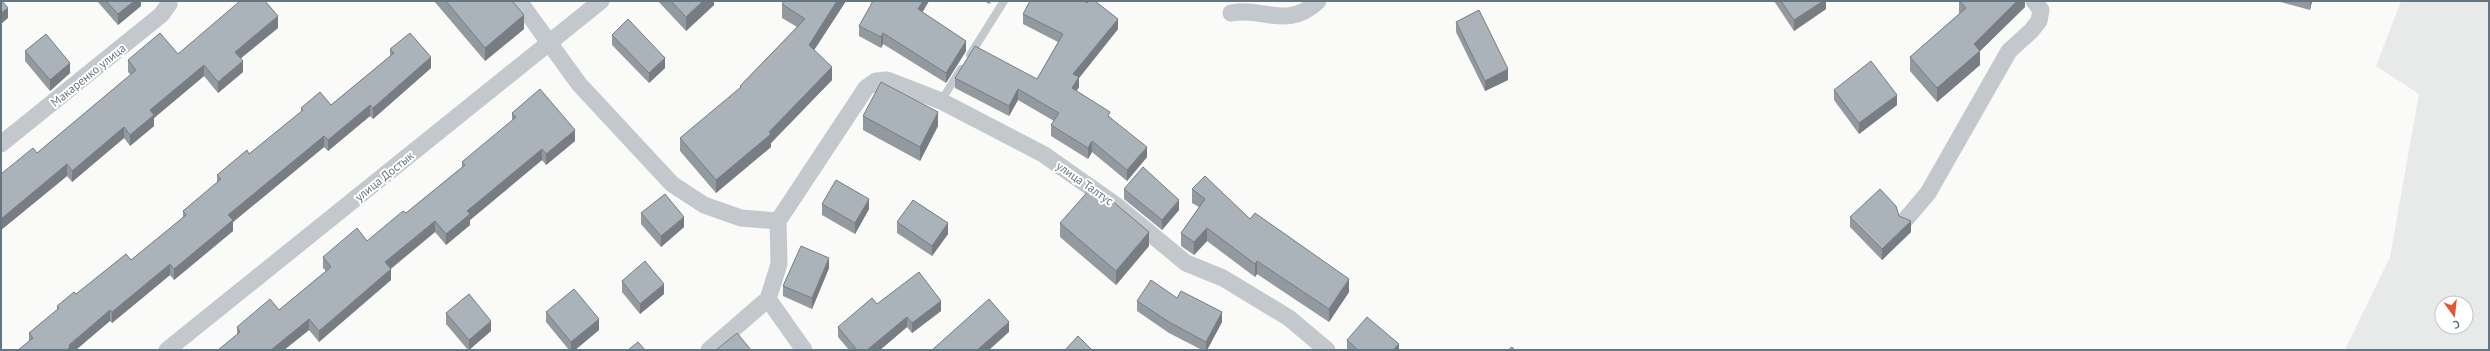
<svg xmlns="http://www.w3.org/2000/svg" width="2490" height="351" viewBox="0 0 2490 351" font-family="'PT Sans',sans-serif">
<rect width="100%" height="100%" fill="#fafaf8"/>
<path fill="#e8e9e9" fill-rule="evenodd" d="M2401 1H2489V350H2345L2390 257 2419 94 2376 66ZM2442 303H2466V327H2442Z"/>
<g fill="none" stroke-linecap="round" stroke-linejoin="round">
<path stroke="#c3c8cc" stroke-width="8" d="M970 55 1004 1
M941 101 961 69"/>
<path stroke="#c3c8cc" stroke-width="17" d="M519 1 579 84 672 184 704 205 741 218 778 221
M1231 13C1264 6 1286 31 1318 1
M1 144 161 15 169 4 168 1
M1906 219 1928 193 2009 51 2031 31 2039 21 2041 10 2034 1
M768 299 779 264 778 221 866 88 876 81 887 80 941 101 1043 154 1117 206 1186 263 1223 278 1289 318 1327 350
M768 299 804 350
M167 350 601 1
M709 350 768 299"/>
</g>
<path fill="#929a9f" d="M97 1H141V6L118 25Z
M434 1H512L524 29 485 61Z
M658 1H714V5L686 31Z
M846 1 814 50 832 80 771 143V147L716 193 680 151V138L740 89V86L797 27 782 18V4Z
M873 1H929L922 12 966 51 946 83 883 44 881 48 859 36V26Z
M983 1H991L990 4Z
M1774 1H1826V9L1794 31Z
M1959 1H2025V7L1980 51V65L1937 102 1910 71V57L1959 14Z
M2277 1H2312L2310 10Z
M1023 14 1118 29 1079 78V87L1076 91 1110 117 1147 157 1127 181 1092 152 1088 159 1051 136V125L1054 121 1018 100 1009 116 955 88V78L1037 79 1058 42 1023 24Z
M1456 22 1508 80 1485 91 1456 32Z
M278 28 241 58 243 72 218 93 204 76 154 118V126L130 146 124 138 72 182 67 176 1 230V174L37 153 131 75 128 72V60L178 54Z
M612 35 665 68 649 83 612 45Z
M390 49 431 68 373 119 370 116 328 151 324 147 233 222V231L174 280 170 275 112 323 110 321 29 341V333L57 310V306L131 260 183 218V211L217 183V175L249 154 301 112V108L331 105 390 56Z
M25 51 70 73 50 91 25 61Z
M1834 90 1897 105 1859 134 1834 100Z
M512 113 575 141 546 165 542 160 470 220V225L446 245 435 232 391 269V280L319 342 309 330 284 350H218L237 335V327L279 310 326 271 323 268V257L367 241 406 213 462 167V162L512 121Z
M863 116 938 126 920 161 863 130Z
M1124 189 1179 210 1162 230 1124 199Z
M1192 189 1250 219 1349 292 1329 322 1257 274 1255 277 1207 241 1194 255 1181 246V233L1199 207 1192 203Z
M822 204 869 209 855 234 822 215Z
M641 213 684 227 661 247 641 224Z
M1899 216 1911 232 1882 260 1850 227V217Z
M897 222 948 234 932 256 897 233Z
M1060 223 1149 246 1116 285 1060 237Z
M829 268 812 309 783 296V286Z
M622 281 664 294 640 314 622 292Z
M1137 301 1222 322 1207 350H1202L1169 333 1137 311Z
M877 304 941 311 912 333 907 327 880 350H849L838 337V327Z
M546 312 599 330 575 350H569L546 322Z
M446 313 491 331 469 350H468L446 324Z
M1347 340 1399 350H1347Z"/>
<path fill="#777d82" d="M134 1H141V6L118 25V14Z
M703 1H714V5L686 31V17Z
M837 1H846L809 58V45Z
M923 1H929L918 20V9Z
M1823 1H1826V9L1794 31V20Z
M2017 1H2025V7L1980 51V65L1937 102V88L1974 44Z
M2310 1H2312L2310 10Z
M8 8V18L1 24V13Z
M524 15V29L485 61V48Z
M278 16V28L235 63V52Z
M1118 19V29L1079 78V87L1072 99V88L1073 74Z
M883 33V44L881 48V37Z
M966 41V51L946 83V73Z
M431 57V68L373 119V108Z
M665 58V68L649 83V73Z
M243 61V72L218 93V82Z
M70 63V73L50 91V80Z
M204 65V76L154 118V126L130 146V135L150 110Z
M832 67V80L771 143V147L716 193V180L769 132Z
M1508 69V80L1485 91V81Z
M1018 89V100L1009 116V106Z
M1897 95V105L1859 134V123Z
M370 105V116L328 151V140Z
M938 112V126L920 161V147Z
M124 127V138L72 182V171Z
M575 130V141L546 165V154Z
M324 136V147L233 222V231L174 280V269L228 215Z
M1092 141V152L1088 159V148Z
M1147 147V157L1127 181V170Z
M542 149V160L470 220V225L446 245V234L467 211Z
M67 164V176L1 230V219Z
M869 199V209L855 234V223Z
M1179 200V210L1162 230V220Z
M684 217V227L661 247V236Z
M435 221V232L385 273V262Z
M1911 221V232L1882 260V249Z
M948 223V234L932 256V246Z
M1207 228V241L1194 255V242Z
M1149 232V246L1116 285V271Z
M829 258V268L812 309V298Z
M1257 261V274L1255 277V264Z
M170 264V275L112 323V312Z
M391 269V280L319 342V331Z
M1349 279V292L1329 322V309Z
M664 284V294L640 314V304Z
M941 301V311L912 333V323Z
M110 310V321L76 350H67L69 345Z
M1222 312V322L1207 350H1206V342Z
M907 317V327L880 350H867Z
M309 319V330L284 350H271Z
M599 319V330L575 350H571V342Z
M491 321V331L469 350V340Z
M1009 322V332L989 350H977Z
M1399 344V350H1393Z"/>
<path fill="#aab3b9" stroke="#777d82" d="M1 1H2L8 8 1 13Z
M106 1H134L118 14Z
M240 1H265L278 16 235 52 243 61 218 82 204 65 150 110 154 115 130 135 124 127 72 171 67 164 1 219V174L33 148 37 153 136 70 128 60 160 33 178 54Z
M446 1H512L524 15 485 48Z
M671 1H703L686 17Z
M784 1H837L809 45 832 67 769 132 771 134 716 180 680 138 741 87 740 86 805 19 782 4Z
M873 1H923L918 9 966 41 946 73 883 33 881 37 859 26Z
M1030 1H1084L1087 3 1088 1H1095L1118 19 1073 74 1079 77 1072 88 1110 112 1108 116 1147 147 1127 170 1092 141 1088 148 1051 125 1059 113 1018 89 1009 106 955 78 975 46 1037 79 1063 34 1023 14Z
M1781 1H1823L1794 20Z
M1960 1H2017L1974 44 1980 51 1937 88 1910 57 1966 8Z
M1479 10 1508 69 1485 81 1456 22Z
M628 19 665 58 649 73 612 35Z
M410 33 431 57 373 108 370 105 328 140 324 136 228 215 233 220 174 269 170 264 112 312 110 310 69 345 70 347 67 350H18L33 338 29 333 59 308 57 306 74 292 76 294 126 254 131 260 186 215 183 211 221 179 217 175 247 150 249 154 303 110 301 108 320 92 331 105 394 53 390 49Z
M46 34 70 63 50 80 25 51Z
M1871 61 1897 95 1859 123 1834 90Z
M881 82 938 112 920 147 863 116Z
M540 89 575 130 546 154 542 149 467 211 470 214 446 234 435 221 385 262 391 269 319 331 309 319 271 350H218L240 332 237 327 270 299 279 310 331 267 323 257 357 228 367 241 403 211 406 213 465 165 462 162 516 117 512 113Z
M1143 167 1179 200 1162 220 1124 189Z
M1205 176 1250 219 1255 213 1349 279 1329 309 1257 261 1255 264 1207 228 1194 242 1181 233 1205 199 1192 189Z
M836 180 869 199 855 223 822 204Z
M1091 188 1108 203 1111 200 1149 232 1116 271 1060 223Z
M1880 189 1896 206 1899 216 1911 221 1882 249 1850 217Z
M665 194 684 217 661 236 641 213Z
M913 200 948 223 932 246 897 222Z
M801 246 829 258 812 298 783 286Z
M645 261 664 284 640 304 622 281Z
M919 272 941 301 912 323 907 317 867 350H857L838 327 872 298 877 304Z
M1151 280 1177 298 1181 291 1222 312 1206 342 1169 322 1137 301Z
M574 289 599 319 571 342 546 312Z
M469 294 491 321 469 340 446 313Z
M989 299 1009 322 977 350H932Z
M1367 317 1399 344 1393 350H1358L1347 340Z
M737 333 751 350H716Z
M1078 336 1092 350H1065Z
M638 342 645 350H628Z
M1512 347 1515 350H1508Z"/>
<g text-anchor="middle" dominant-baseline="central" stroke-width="4" stroke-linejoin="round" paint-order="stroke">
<g font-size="12" fill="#657683" stroke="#fff">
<text transform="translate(88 75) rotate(-39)">Макаренко улица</text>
<text transform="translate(384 176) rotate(-39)">улица Достык</text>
<text transform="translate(1085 183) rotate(35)">улица Талтус</text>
</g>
</g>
<rect width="2490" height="351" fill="none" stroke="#657683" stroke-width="4"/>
<g transform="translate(2454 315) rotate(165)"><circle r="19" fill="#ffffff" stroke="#c1c8cd"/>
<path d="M0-3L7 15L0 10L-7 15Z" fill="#e4572e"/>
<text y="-6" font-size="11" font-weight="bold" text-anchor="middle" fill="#657683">С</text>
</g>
</svg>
